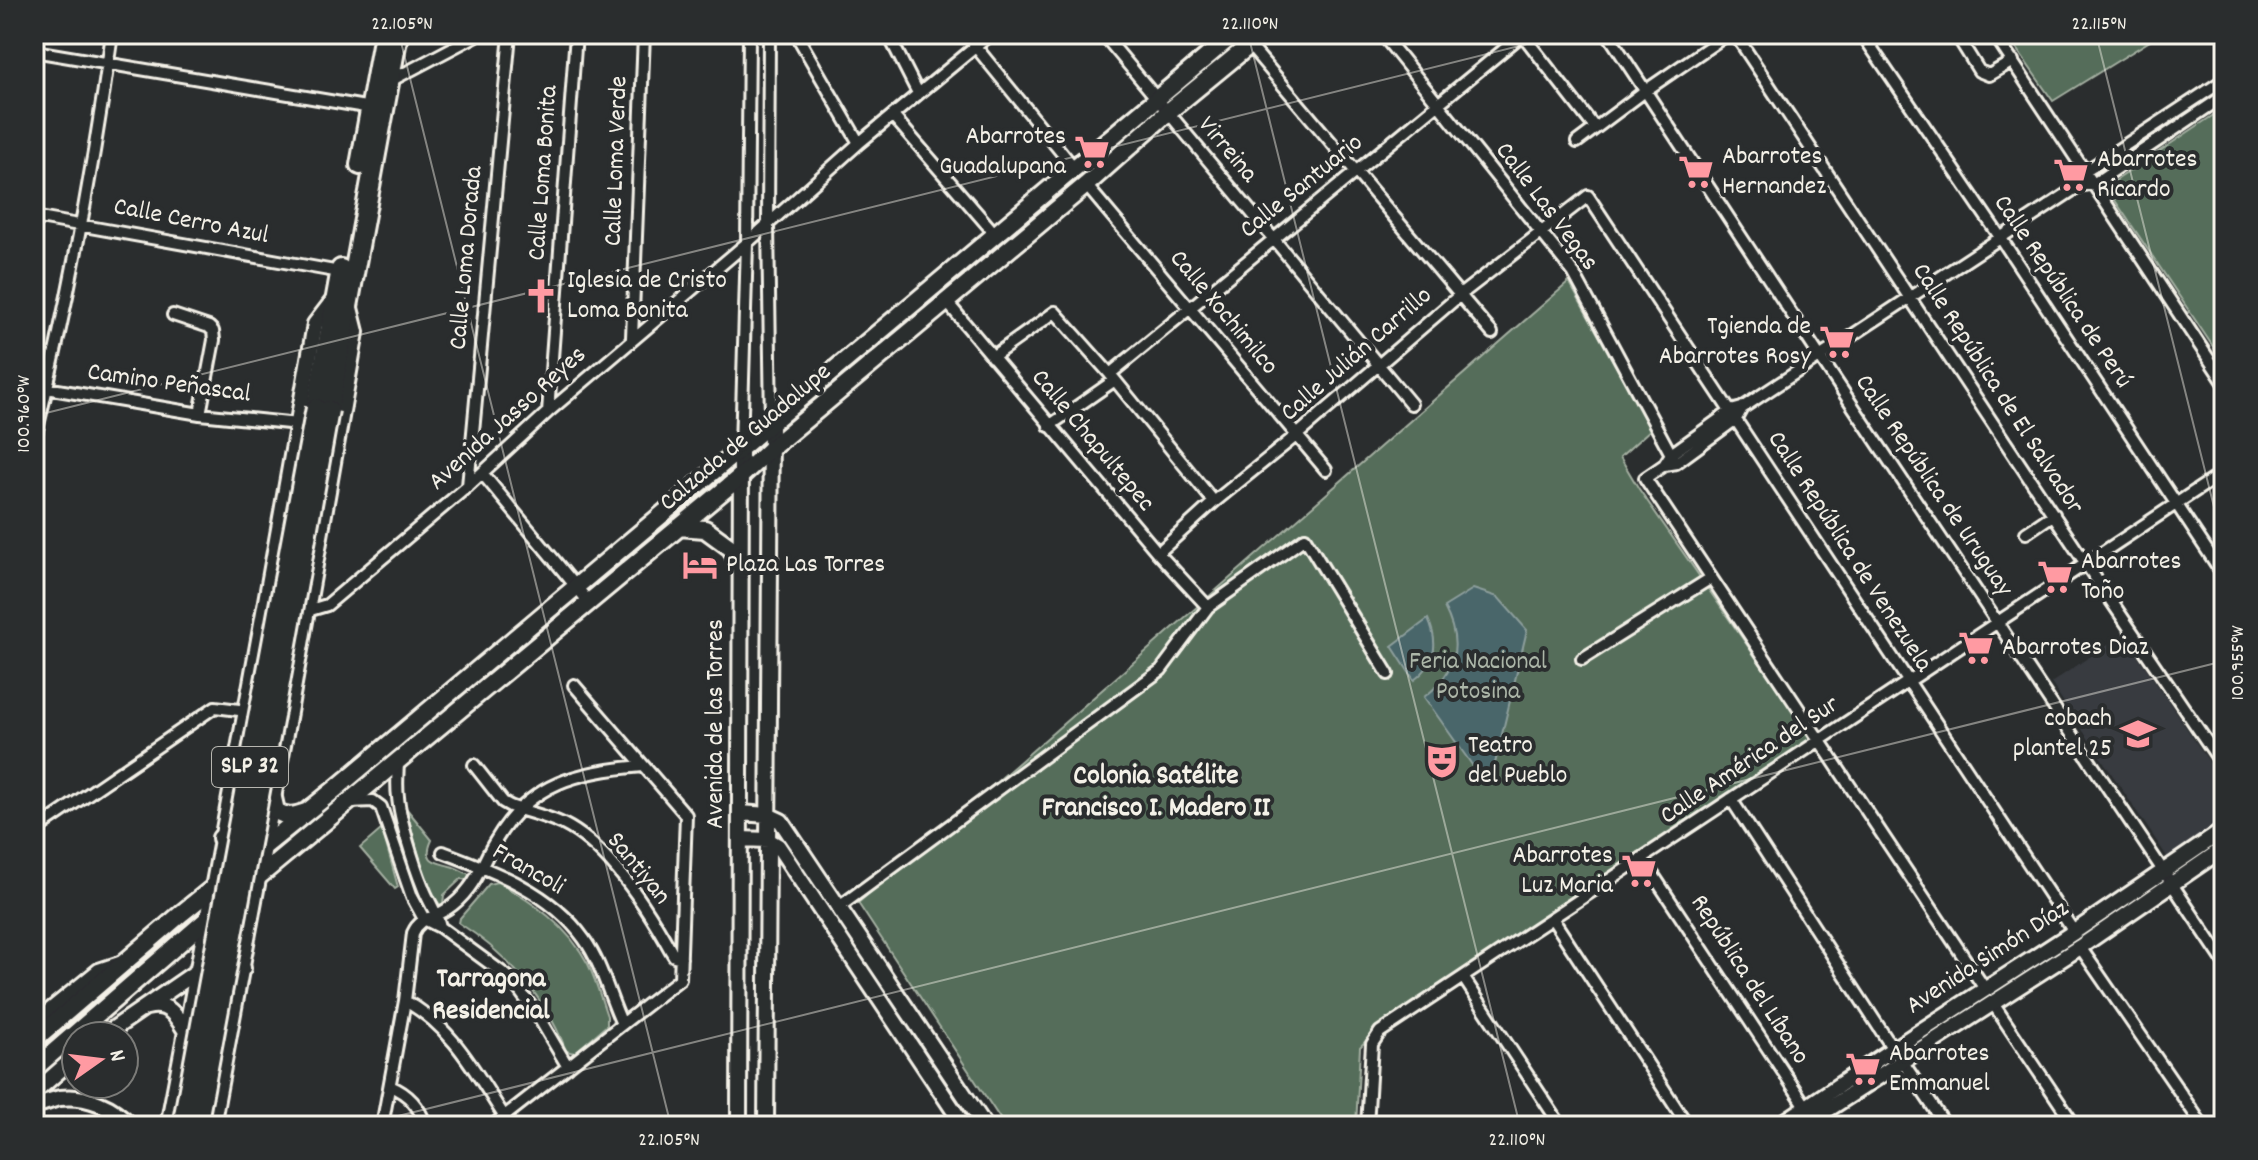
<svg xmlns="http://www.w3.org/2000/svg" width="2258" height="1160" viewBox="0 0 2258 1160" font-family="Dekko,sans-serif">
<rect width="100%" height="100%" fill="#2a2d2e"/>
<filter id="ink" filterUnits="userSpaceOnUse"><feTurbulence type="fractalNoise" baseFrequency=".0125" numOctaves="2"/><feDisplacementMap in="SourceGraphic" scale="16" xChannelSelector="R" yChannelSelector="G"/><feConvolveMatrix kernelMatrix="1 2 1 2 8 2 1 2 1" color-interpolation-filters="sRGB"/></filter>
<g filter="url(#ink)">
<path fill="#383b41" d="M2123 634 2224 784V824L2170 861 2051 683Z"/>
<path fill="#546d5a" stroke="#a4afa1" stroke-width="2" d="M2006 34H2161L2053 101Z
M2224 108V363L2106 187Z
M1569 282 1651 429 1620 457 1639 489 1813 740 1377 1029 1360 1047 1356 1126H1005L858 903Z
M406 808 432 840C422 862 436 862 450 866 456 867 463 872 469 874L470 878 468 880 461 879 444 895 443 904 440 905 427 886Z
M382 829 398 887 395 889 360 848Z
M497 882C533 902 568 926 588 964 596 980 601 999 607 1016V1025L574 1053 566 1051C548 1000 505 952 459 923L460 918 489 884Z"/>
<path fill="#48666a" stroke="#8d9e9c" stroke-width="2" d="M1473 589 1498 597 1527 630 1492 776 1475 769 1424 697C1457 673 1463 643 1444 607Z
M1428 619C1439 643 1436 664 1414 680L1392 646Z"/>
<g fill="none" stroke-linecap="round" stroke-linejoin="round">
<g stroke="#f4f1e8" stroke-width="16">
<path id="street" d="M769 34 768 224 771 423
M796 34 859 143
M888 34 918 93
M968 34 976 47 1075 169
M1103 34 1411 404
M1240 34 1492 333
M1382 34 1573 272 1673 458
M1522 34 1595 128
M1608 34 1820 357 2224 962
M1735 34 2086 564 2224 767
M1862 34 2000 237 2224 576
M1956 34 1979 71 1989 75 2013 61
M1994 34 2224 382
M34 51 371 108
M390 81 479 34
M893 116 996 235
M1577 142 1645 91 1728 34
M2084 176 2086 171 2224 80
M1086 185 1326 470
M34 217 340 272
M946 301 1158 553 1208 607
M173 315 209 327 213 331 214 340 200 414
M632 338 644 34
M992 357 1055 312 1110 374 1214 502
M1110 374 1523 34
M34 386 200 414 298 424
M1742 408 1736 419 1676 463 1664 465 1645 478 1985 989
M548 412 576 34
M1049 426 1115 380
M34 442C67 308 93 171 112 34
M741 447 747 243 749 34
M1664 465 1671 454 1731 411 1742 408 2079 186 2095 183 2224 96
M482 473 588 601
M468 486 510 34
M2026 533 2054 514
M1158 553 1214 502 1297 435 1460 295 1588 196 2074 932
M307 611 327 605 468 486 548 412 747 243 859 143 991 34
M1582 659 1711 578
M474 765 503 802 510 806C527 812 546 816 563 824 609 847 647 907 671 951L674 956 681 958
M1731 799 1893 1049
M349 802 373 801 381 807 412 897 424 919 440 927C437 912 428 901 423 887 414 865 400 820 398 797 396 784 398 772 398 759
M34 831 215 707 247 711
M443 852C494 871 551 892 584 939 602 964 609 996 622 1024
M1642 858 1819 1126
M839 907 1161 670 1208 607 1305 538 1388 674
M1552 918 1688 1126
M440 927 511 979 536 1013 568 1067
M2080 947 2203 1126
M1463 977 1561 1126
M405 1001C452 1026 476 1073 504 1116
M1992 1002 2075 1126
M1902 1061 1946 1126
M390 1086C409 1094 419 1106 426 1126
M382 1126 405 1001 413 933C420 917 434 918 447 909 455 904 463 896 469 888 480 874 486 855 496 840 530 782 580 771 643 766
M492 1126 680 979 686 815 574 685
M1367 1126 1372 1044 1380 1032 2224 472"/>
</g>
<g stroke="#f4f1e8" stroke-width="20">
<path id="secondary" d="M740 813 768 815 781 821 985 1126
M740 839 768 840 778 846 964 1126
M147 1007C167 1001 176 1015 185 1030
M34 1024 99 971 126 962
M103 1036 196 972
M34 1093 76 1056
M34 1106C42 1104 51 1100 60 1098 87 1095 113 1106 131 1126
M168 1126C219 859 269 592 315 324L335 298
M212 1126 288 718 356 332 350 308
M739 1126 741 447
M766 1126 771 423
M1778 1126 1893 1049 2074 932 2224 830
M1802 1126 2080 947 2224 848"/>
</g>
<g stroke="#f4f1e8" stroke-width="22">
<path id="primary" d="M679 527 705 529 731 548 741 570
M273 798 276 811C287 818 295 816 306 812
M221 838 238 861
M227 941 242 968
M34 1040 182 913 339 786 1234 34
M34 1069 205 921 741 476 770 449 1086 185 1168 112 1263 34"/>
</g>
<g stroke="#f4f1e8" stroke-width="24">
<path id="highway" d="M360 165 384 34
M316 408 341 269
M329 410 398 34"/>
</g>
<use href="#street" stroke="#2a2d2e" stroke-width="10"/>
<use href="#secondary" stroke="#2a2d2e" stroke-width="14"/>
<use href="#primary" stroke="#2a2d2e" stroke-width="16"/>
<use href="#highway" stroke="#2a2d2e" stroke-width="18"/>
<g stroke="#f4f1e8" stroke-width="24" stroke-linecap="butt">
<path id="highway-bridge" d="M182 1126 316 408
M197 1126 274 716 329 410"/>
</g>
<use href="#highway-bridge" stroke="#2a2d2e" stroke-width="18"/>
</g>
</g>
<path fill="none" stroke="#f4f1e8" stroke-width="2" stroke-opacity="0.45" d="M399 34 671 1126M1248 34 1520 1126M2096 34 2224 547M34 416 1567 34M358 1126 2224 661"/>
<defs>
<g id="supermarket-bare" transform="scale(2.76)"><path d="M-6-5.5h2.5l.6 2H6L4.5 2H-2.5L-4.4-4H-6ZM-1.5 3.2a1.3 1.3 0 1 0 .1 0ZM3 3.2a1.3 1.3 0 1 0 .1 0Z" fill="#ff9aa2" stroke="#2a2d2e" stroke-width="2.5" paint-order="stroke"/></g>
<g id="church-bare" transform="scale(2.76)"><path d="M-1.2-6h2.4v3.5h3.3v2.4h-3.3V6h-2.4V-.1h-3.3v-2.4h3.3Z" fill="#ff9aa2" stroke="#2a2d2e" stroke-width="2.5" paint-order="stroke"/></g>
<g id="hotel-bare" transform="scale(2.76)"><path d="M-6-4.5h1.5V1H6V5H4.5V3h-9V5H-6ZM-4 0a1.8 1.8 0 1 1 3.6 0ZM.5 0V-2.5h3Q6-2.5 6 0Z" fill="#ff9aa2" stroke="#2a2d2e" stroke-width="2.5" paint-order="stroke"/></g>
<g id="school-bare" transform="scale(2.76)"><path d="M0-5L7-2L0 1L-7-2ZM-4 1L0 2.5L4 1V4Q0 6-4 4Z" fill="#ff9aa2" stroke="#2a2d2e" stroke-width="2.5" paint-order="stroke"/></g>
<g id="theatre-bare" transform="scale(2.76)"><path d="M-5-5.5Q0-4 5-5.5V0Q5 5 0 6Q-5 5-5 0ZM-3.3-2.5H-1v1.5H-3.3ZM1-2.5H3.3v1.5H1ZM-2.8 1Q0 5.5 2.8 1Z" fill="#ff9aa2" stroke="#2a2d2e" stroke-width="2.5" paint-order="stroke"/></g>
</defs>
<g fill-rule="evenodd">
<use href="#supermarket-bare" x="1092" y="152"/>
<use href="#supermarket-bare" x="1696" y="172"/>
<use href="#supermarket-bare" x="2071" y="175"/>
<use href="#church-bare" x="541" y="296"/>
<use href="#supermarket-bare" x="1837" y="342"/>
<use href="#hotel-bare" x="700" y="565"/>
<use href="#supermarket-bare" x="2055" y="577"/>
<use href="#supermarket-bare" x="1976" y="648"/>
<use href="#school-bare" x="2138" y="734"/>
<use href="#theatre-bare" x="1442" y="761"/>
<use href="#supermarket-bare" x="1639" y="871"/>
<use href="#supermarket-bare" x="1863" y="1069"/>
</g>
<g text-anchor="middle" dominant-baseline="central" stroke-width="8" stroke-linejoin="round" paint-order="stroke">
<rect fill="#2a2d2e" stroke="#b7b6b0" stroke-width="2" x="212" y="747" width="76" height="40" rx="6"/>
<g font-size="24" font-weight="bold" fill="#f4f1e8">
<text x="250" y="767">SLP 32</text>
</g>
<g font-size="26" fill="#f4f1e8" stroke="#2a2d2e" text-anchor="start">
<text x="1066" y="137" text-anchor="end">Abarrotes<tspan x="1066" dy="30">Guadalupana</tspan></text>
<text x="1722" y="157">Abarrotes<tspan x="1722" dy="30">Hernandez</tspan></text>
<text x="2097" y="160">Abarrotes<tspan x="2097" dy="30">Ricardo</tspan></text>
<text x="567" y="281">Iglesia de Cristo<tspan x="567" dy="30">Loma Bonita</tspan></text>
<text x="1811" y="327" text-anchor="end">Tgienda de<tspan x="1811" dy="30">Abarrotes Rosy</tspan></text>
<text x="2081" y="562">Abarrotes<tspan x="2081" dy="30">Toño</tspan></text>
<text x="726" y="565">Plaza Las Torres</text>
<text x="2002" y="648">Abarrotes Diaz</text>
<text x="2112" y="719" text-anchor="end">cobach<tspan x="2112" dy="30">plantel 25</tspan></text>
<text x="1468" y="746">Teatro<tspan x="1468" dy="30">del Pueblo</tspan></text>
<text x="1613" y="856" text-anchor="end">Abarrotes<tspan x="1613" dy="30">Luz Maria</tspan></text>
<text x="1889" y="1054">Abarrotes<tspan x="1889" dy="30">Emmanuel</tspan></text>
</g>
<g font-size="26" fill="#f4f1e8" stroke="#2a2d2e">
<text transform="translate(1227 150) rotate(50)">Virreina</text>
<text transform="translate(617 161) rotate(-88)">Calle Loma Verde</text>
<text transform="translate(544 173) rotate(-86)">Calle Loma Bonita</text>
<text transform="translate(1302 187) rotate(-39)">Calle Santuario</text>
<text transform="translate(1546 207) rotate(53)">Calle Las Vegas</text>
<text transform="translate(191 222) rotate(11)">Calle Cerro Azul</text>
<text transform="translate(467 258) rotate(-85)">Calle Loma Dorada</text>
<text transform="translate(2062 292) rotate(56)">Calle República de Perú</text>
<text transform="translate(1223 313) rotate(50)">Calle Xochimilco</text>
<text transform="translate(1357 355) rotate(-41)">Calle Julián Carrillo</text>
<text transform="translate(169 384) rotate(8)">Camino Peñascal</text>
<text transform="translate(1997 389) rotate(57)">Calle República de El Salvador</text>
<text transform="translate(508 419) rotate(-42)">Avenida Jasso Reyes</text>
<text transform="translate(746 438) rotate(-40)">Calzada de Guadalupe</text>
<text transform="translate(1092 441) rotate(50)">Calle Chapultepec</text>
<text transform="translate(1933 486) rotate(56)">Calle República de Uruguay</text>
<text transform="translate(1849 552) rotate(57)">Calle República de Venezuela</text>
<text transform="translate(716 724) rotate(-90)">Avenida de las Torres</text>
<text transform="translate(1750 761) rotate(-34)">Calle América del Sur</text>
<text transform="translate(638 869) rotate(51)">Santiyan</text>
<text transform="translate(528 870) rotate(30)">Francoli</text>
<text transform="translate(1988 958) rotate(-33)">Avenida Simón Díaz</text>
<text transform="translate(1749 980) rotate(57)">República del Líbano</text>
</g>
<g font-size="26" fill="#acb6a8" stroke="#2a2d2e">
<text x="1478" y="662">Feria Nacional<tspan x="1478" dy="30">Potosina</tspan></text>
</g>
<g font-size="28" font-weight="bold" fill="#f4f1e8" stroke="#2a2d2e">
<text x="1156" y="778">Colonia Satélite<tspan x="1156" dy="32">Francisco I. Madero II</tspan></text>
<text x="491" y="981">Tarragona<tspan x="491" dy="32">Residencial</tspan></text>
</g>
</g>
<rect width="2258" height="1160" fill="none" stroke="#2a2d2e" stroke-width="88"/>
<g transform="translate(100 1060) rotate(76)"><circle r="38" fill="#2a2d2e" stroke="#7b7b78" stroke-width="2"/>
<path d="M0-6L14 30L0 20L-14 30Z" fill="#ff9aa2"/>
<text y="-12" font-size="22" font-weight="bold" text-anchor="middle" fill="#f4f1e8">N</text>
</g>
<rect x="44" y="44" width="2170" height="1072" fill="none" stroke="#f4f1e8" stroke-width="3"/>
<g font-size="20" text-anchor="middle" fill="#f4f1e8">
<text x="402" y="29">22.105°N</text>
<text x="1250" y="29">22.110°N</text>
<text x="2099" y="29">22.115°N</text>
<text transform="translate(22 414) rotate(-90)" y="7">100.960°W</text>
<text transform="translate(2236 663) rotate(-90)" y="7">100.955°W</text>
<text x="669" y="1145">22.105°N</text>
<text x="1517" y="1145">22.110°N</text>
</g>
</svg>
